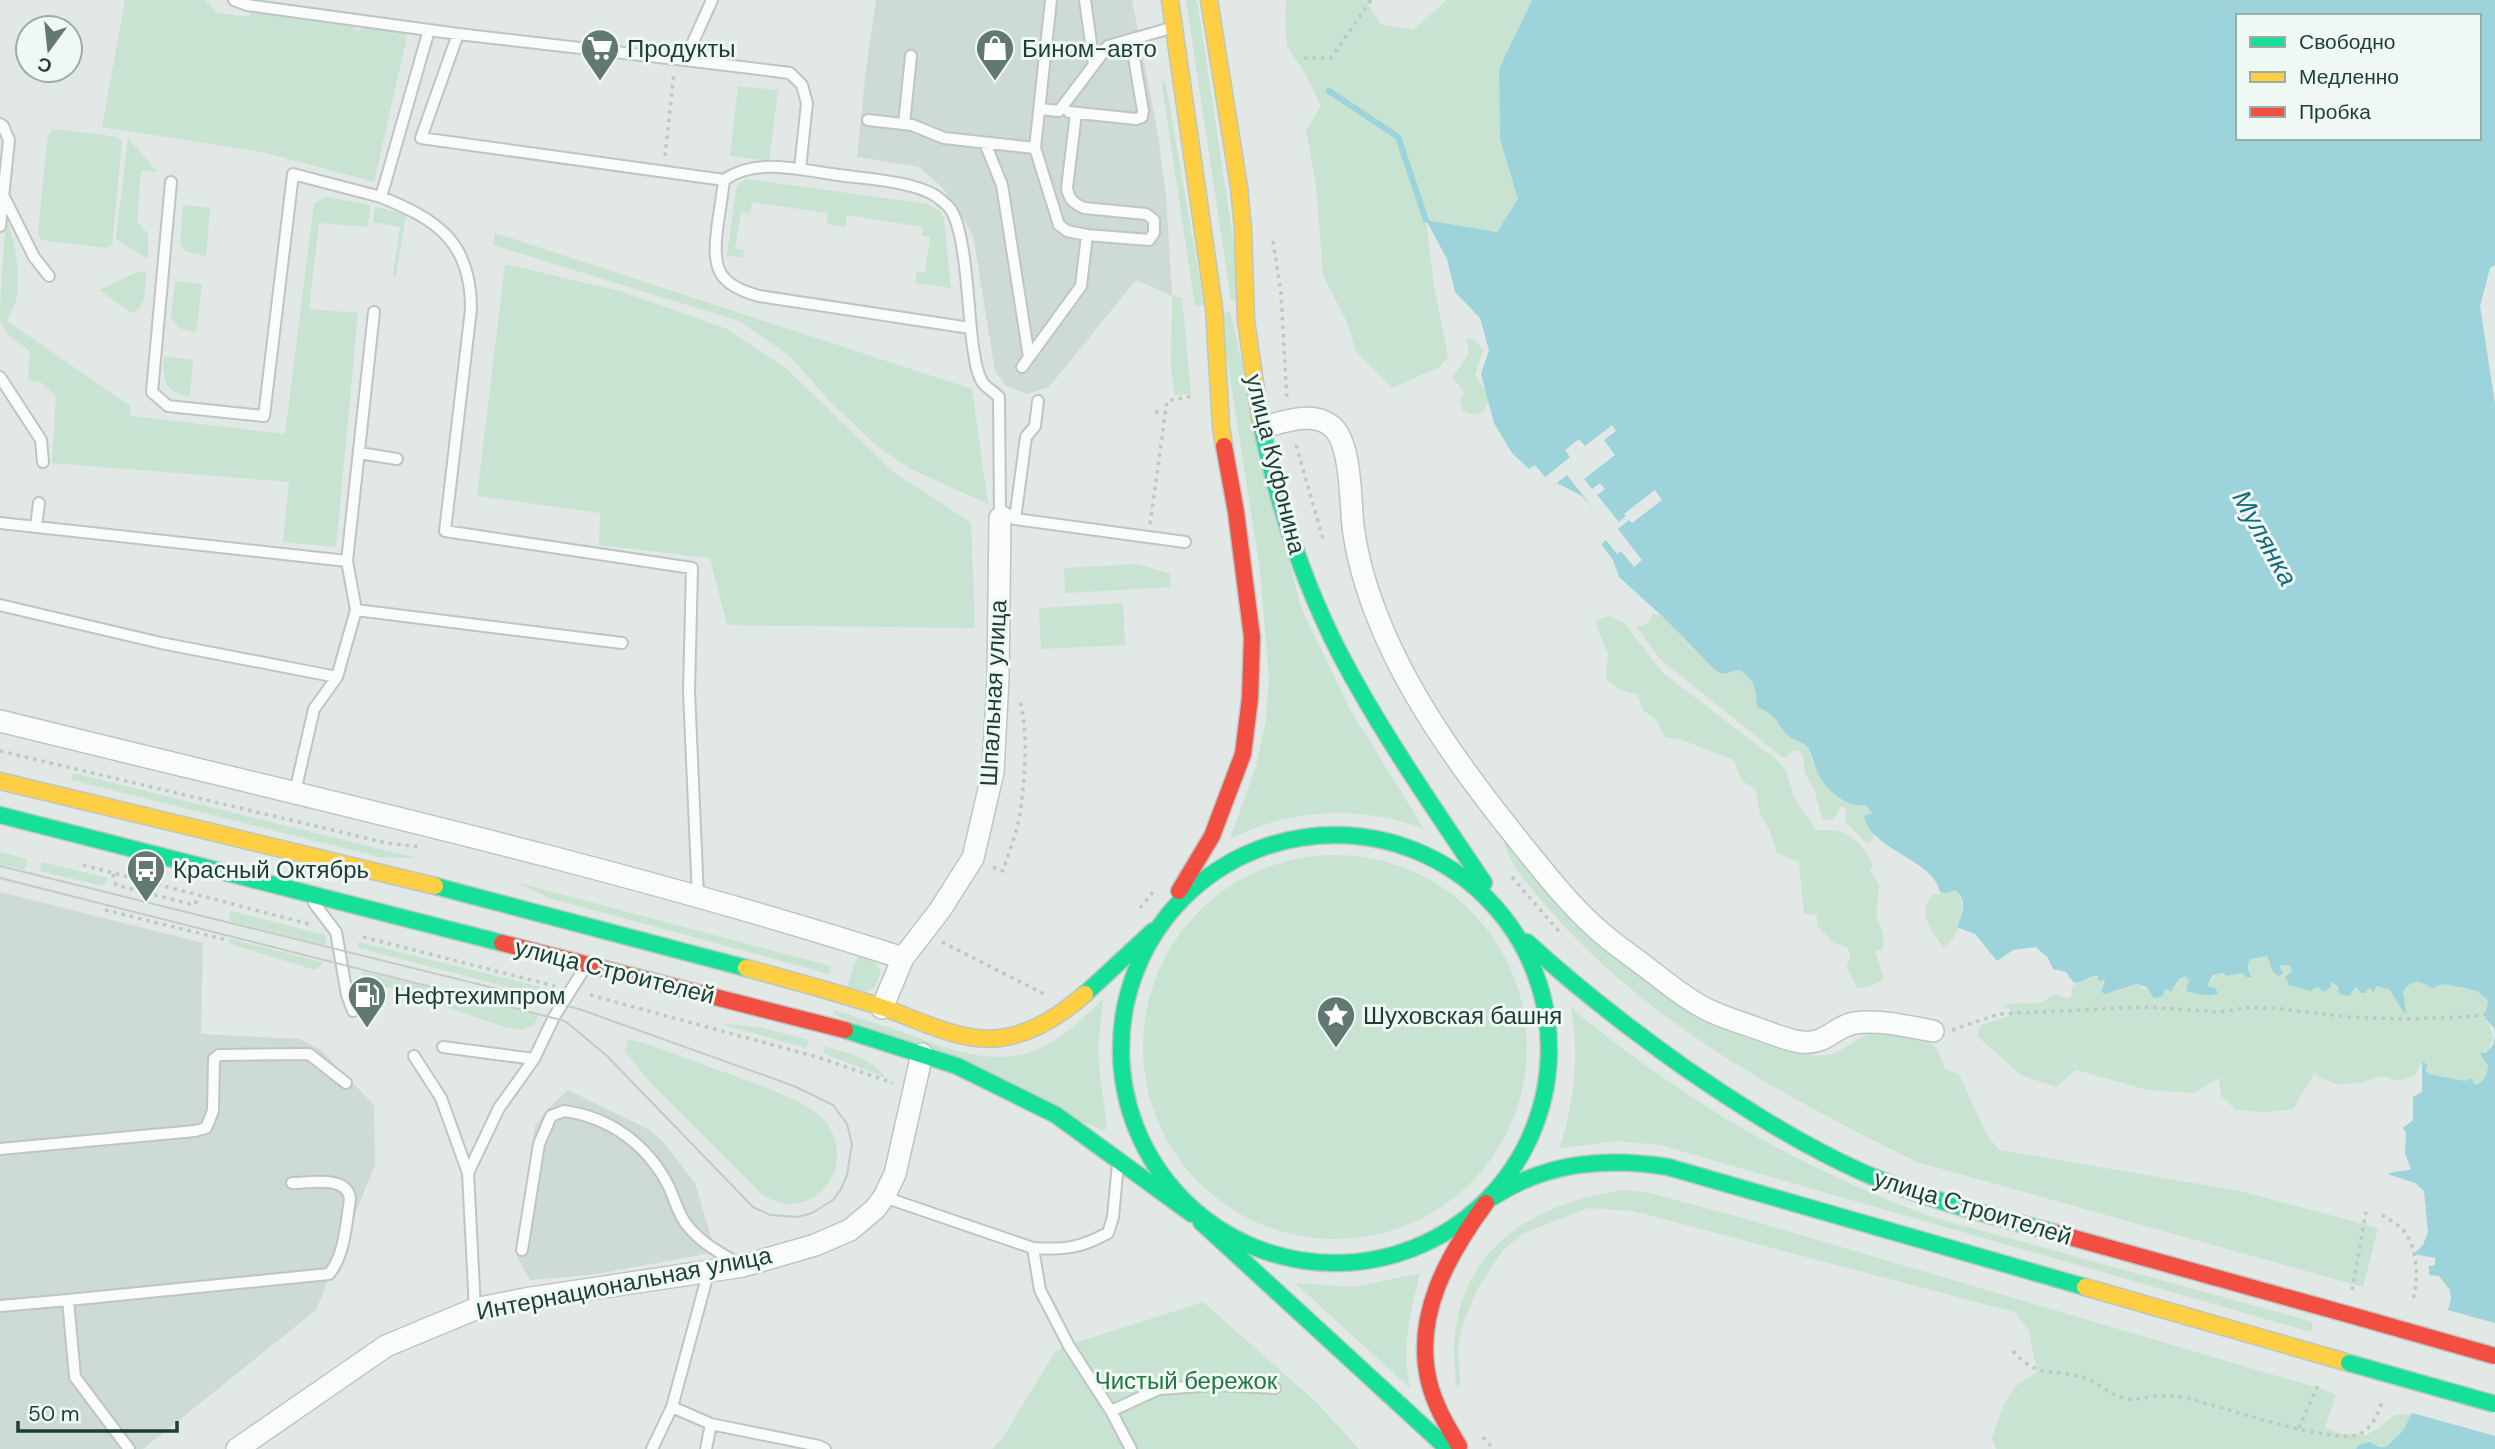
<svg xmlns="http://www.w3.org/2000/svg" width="2495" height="1449" viewBox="0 0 2495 1449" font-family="'DM Sans',sans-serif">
<rect width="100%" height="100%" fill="#e1e8e5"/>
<path fill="#cedad5" d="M876 0H1132L1158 135 1166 196 1172 296 1136 280 1049 387 1027 394 1005 385 995 371 973 235 942 187 919 167 857 157 866 69Z
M0 892 203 943 201 1034 300 1039 321 1050 374 1105 375 1165 316 1310 143 1449H0Z
M568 1090 646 1128 663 1141 695 1183 712 1240 706 1254 590 1275 530 1280 518 1259 516 1250 535 1126 548 1109Z"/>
<path fill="#c8e3d1" d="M125 0H205L218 13 251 17 249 11 357 24 355 30 360 31 363 24 404 31 407 37 374 182 262 152 102 127Z
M1186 0H1197L1242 298 1231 300Z
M1287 0H1370L1368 5 1382 25 1413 30 1447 0H1532L1499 69 1500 139 1518 199 1497 232 1426 220 1434 286 1448 357 1439 367 1392 388 1356 352 1347 322 1323 275 1316 184 1306 130 1321 106 1305 73 1287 46 1285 12Z
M1161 79 1166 84 1204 305 1195 306Z
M738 86 778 90 769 161 730 156Z
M56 129 118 137 122 142 112 245 106 248 41 240 38 233 48 135 52 130Z
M128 138 157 172 141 170 137 222 148 234V259L116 239Z
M746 179 928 204 941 212 944 220 951 288 915 283 917 272 925 273 930 237 922 236 923 227 847 215 845 227 827 224 828 213 752 202 750 213 741 212 735 248 744 250 743 258 727 255 736 191 738 184Z
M327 197 370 205 368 227 319 223 309 309 358 313 336 547 283 542 289 482 52 463 56 396 42 383 28 380 30 351C19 343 3 334 0 320 0 296 4 247 6 221 16 238 21 281 16 300 14 307 9 314 7 321L130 406 131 416 285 434 314 204Z
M183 205 210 208 206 256 185 251 180 244Z
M375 207 406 214 396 275H393L400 227 373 222Z
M495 233 972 389 988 504 911 469 877 446 828 399 790 356 739 321 493 245Z
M505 264 620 291 727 329 788 370 892 471 971 523 975 628 727 625 710 558 599 545 600 513 477 496Z
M139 271 146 273C145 287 147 307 132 313L99 290Z
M175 281 202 284 196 333 179 328 171 318Z
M1172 296 1182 298 1191 393 1175 396 1171 367Z
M1230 311 1300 605 1349 708 1424 829C1361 805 1290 808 1230 839L1256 766 1266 720 1269 676 1260 570 1220 313Z
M1467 339H1474L1483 350 1475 375 1491 398 1483 411 1475 415 1463 411 1460 400 1465 394 1453 377 1469 353Z
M164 356 193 360 190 397C164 391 162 380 164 356Z
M1138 564 1170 574 1171 587 1065 593 1064 568Z
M1123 603 1125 645 1041 649 1039 608Z
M1653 613 1662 616 1691 647 1722 674 1739 670C1755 678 1756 691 1757 707L1772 713 1785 733 1807 747 1819 776 1840 797 1869 807 1872 814 1865 821 1874 833 1873 840 1867 844 1845 822 1846 812 1844 807H1840L1834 819 1826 820 1822 818 1814 789 1804 772V758L1798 751 1794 750 1786 757H1782L1660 659 1636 626C1647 626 1648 623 1653 613Z
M1610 616 1624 623 1663 673 1777 760 1786 771 1794 798 1815 829C1823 832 1829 829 1837 831 1853 833 1866 851 1873 865L1870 871 1879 884 1876 915 1883 933V949L1875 951 1884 978C1880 983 1864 989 1857 988L1846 965 1850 959V952L1846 947 1834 943 1817 926V915L1804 913 1799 862 1777 853 1770 831 1760 814 1756 790 1741 780 1734 760 1682 740 1665 737 1656 720 1642 709 1638 695 1619 689 1606 679 1608 653 1597 628 1596 620Z
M73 773 417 858 379 857 71 780Z
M1507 840 1722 1027 1814 1056 1834 1054 1874 1030 1925 1038 1937 1049 1945 1069 1959 1074 1986 1134 1999 1150 2240 1191 2378 1228 2363 1287 1917 1162C1783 1096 1647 1023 1548 908 1531 888 1512 868 1504 843Z
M0 852 27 859 25 870 0 864Z
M1143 1047a192 192 0 1 1 384 0a192 192 0 1 1-384 0Z
M42 862 107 878 104 886 40 871Z
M519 883 831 966 829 974 549 898Z
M1955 890C1970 902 1959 939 1944 947 1931 931 1917 914 1932 895Z
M231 911 325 935 327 937 325 945 229 921Z
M228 938 322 962 320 967 315 970 230 944Z
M358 942 557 991 549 998 359 948Z
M858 955 873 959 881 971 875 987 866 992 847 987Z
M2254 956H2267L2272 970 2276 973 2278 966 2288 965 2292 971 2287 981 2292 986 2320 988 2330 982 2339 989 2353 992 2356 987H2369L2373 991 2377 986 2389 990 2406 1012 2403 992 2407 986 2417 981C2425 985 2433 989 2442 984L2477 991 2488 1001 2486 1021C2495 1033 2495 1040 2486 1053H2481V1056L2488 1065 2487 1076 2477 1085 2474 1084 2473 1080 2465 1081 2429 1074 2423 1061 2414 1076 2398 1081 2382 1076 2361 1083 2336 1084 2320 1078 2315 1072 2293 1109 2266 1112 2236 1110 2221 1096 2219 1078 2193 1093 2148 1090 2076 1070 2056 1087 2021 1075 1977 1036 1981 1025 2009 1016 2010 1009 2003 1007C2018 998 2029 1007 2042 1002 2048 1000 2051 995 2057 994L2068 999 2072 995V986L2094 976 2105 979 2101 988 2113 993 2136 984C2141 987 2157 997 2163 996L2164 989 2177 986 2179 979 2185 976 2189 981 2190 992 2204 995 2206 987 2217 973 2228 976 2243 973 2252 976 2248 971V964Z
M361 971 538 1015 534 1025 522 1030 505 1027 378 984 367 980Z
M1103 999 1098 1047 1100 1077 1107 1126 1104 1131 833 1014 834 1010C856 1017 878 1024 900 1031 946 1048 997 1071 1045 1046 1067 1035 1085 1016 1103 999Z
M1571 1008C1679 1098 1800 1169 1932 1217L2313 1322 2311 1332 1660 1145 1617 1141 1560 1148C1574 1101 1580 1057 1571 1008Z
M717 1023 759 1027 809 1040 806 1048Z
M628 1039C654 1045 679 1056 704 1065 734 1076 798 1096 821 1117 854 1149 833 1206 785 1204 779 1203 771 1199 765 1197L652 1084 625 1052Z
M825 1046C848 1054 872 1057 886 1078L823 1053Z
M1623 1190 1650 1193 1743 1218 2328 1391 2336 1395 2325 1428 2342 1434 2366 1435 2379 1428 2395 1415 2412 1414 2403 1431 2386 1447 2358 1445 2356 1449H1996L1992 1439C2002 1409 2006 1386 2037 1373L2029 1330 2014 1312 1633 1211 1588 1208 1524 1233 1502 1251 1478 1288 1464 1321 1458 1345 1460 1384 1456 1386C1455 1366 1452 1346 1456 1326 1471 1238 1542 1203 1623 1190Z
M1420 1273C1410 1311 1401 1350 1410 1388L1295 1283 1354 1287Z
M1203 1302 1316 1402 1359 1449H992L1002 1439 1055 1352 1075 1343Z"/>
<path fill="#9dd3db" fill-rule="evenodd" d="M1532 0H2495V265L2490 268 2480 306 2495 404V1034L2494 1028 2485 1018 2488 1001 2477 991 2464 988 2442 984 2433 988 2417 981 2407 986 2403 992 2406 1012 2404 1013 2390 990 2377 986 2373 992 2369 987 2365 993H2361L2356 987 2349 996 2339 994 2338 987 2331 982 2330 988 2323 992 2318 987 2310 991 2289 985 2285 977 2292 971 2289 965 2279 966 2283 973 2279 976 2273 972 2267 956 2251 959C2246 966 2247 970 2252 977H2246L2243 973 2227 976 2222 973 2213 975 2207 986 2215 988 2218 993C2208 998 2196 993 2186 991L2189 981 2185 976 2179 979 2171 992 2165 989 2163 996 2154 998 2146 987 2136 984 2106 994 2101 992 2105 980 2099 981 2097 976H2093L2077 983 2073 982 2066 972 2053 969 2048 958 2036 947 2013 950 1997 961 1975 934 1957 927C1963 914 1968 900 1955 890L1947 893 1940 892C1934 859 1871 851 1864 816L1872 813 1866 805C1850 808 1829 793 1821 779 1815 769 1813 757 1808 748 1804 742 1795 741 1789 736 1774 723 1780 716 1757 707 1756 691 1755 678 1739 670L1722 674 1714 669 1662 616 1619 577 1613 560 1581 516 1592 507 1582 496 1557 483 1553 486 1535 465 1529 469 1512 453 1494 423 1481 374 1489 350 1480 318 1455 292 1447 259 1426 220 1497 232 1518 199 1500 139 1499 69ZM2238 16H2479V138H2238Z
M2495 1036V1449H2356L2358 1445 2370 1442 2379 1447H2386L2403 1431 2429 1379 2451 1299 2450 1290 2439 1276 2429 1275V1266L2435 1265V1258L2414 1254 2423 1245 2428 1232 2424 1191 2415 1183 2388 1174C2396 1170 2405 1172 2411 1169L2405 1153 2406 1133 2403 1128 2413 1120V1097L2422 1092V1062L2423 1061 2427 1065 2426 1071 2429 1074 2465 1081 2472 1078 2474 1084 2477 1085C2485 1079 2487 1076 2488 1065L2481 1056V1053H2486L2493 1045Z"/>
<path fill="#e1e8e5" d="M1612 425 1616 431 1604 440 1615 455 1584 479 1592 489 1600 483 1605 489 1597 495 1619 522 1626 516 1624 514 1655 490 1662 500 1632 523 1629 520 1618 529 1642 560 1634 567 1621 551 1617 554 1606 540 1600 545 1579 518 1592 507 1567 475 1550 488 1543 479 1570 457 1565 450 1579 439 1585 446Z
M2444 1309 2495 1323V1436L2409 1412 2426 1377Z"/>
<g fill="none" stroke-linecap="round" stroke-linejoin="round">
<path stroke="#9dd3db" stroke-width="6" d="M1329 91 1398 137 1426 220"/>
<g stroke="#bec5c2" stroke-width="14">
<path id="lane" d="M234 0 247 5 458 34 685 60 712 0
M1085 0 1094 65
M458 34 421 138 724 180C755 158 796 169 832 174 862 179 910 180 936 196 941 200 948 205 951 210 967 235 968 315 973 347 975 358 976 373 983 383 987 388 994 392 999 397L1000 518
M685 60 790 73 802 85 807 103 800 169
M1040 109 1059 111 1108 46 1171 28
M1069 112 1136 119 1142 117 1143 111 1131 40
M1076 113 1067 188C1069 199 1073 203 1084 208L1146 214 1154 220V233L1149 240 1087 235
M868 120 912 125 944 138 1035 148 1051 0
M0 124 3 126 9 140 0 226
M904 124 911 56
M985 143 1002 185 1029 357
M724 180C722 197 719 214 717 230 712 270 719 285 759 296L970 328
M171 182 152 392 168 406 264 416 293 174 381 197 429 30
M3 195 34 257 49 276
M381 197C438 220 471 242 471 309L445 531 692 568 689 691 698 897
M374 312 347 561 356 610 622 643
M1022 367 1081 286 1087 235 1067 231 1059 225 1035 148
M0 377 41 440 43 462
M359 453 397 459
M1001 510 1015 519 1185 542
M1015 519 1026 437 1035 426 1038 401
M0 523 347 561
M36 527 39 503
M0 605 161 643 337 677
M295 792 314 709 337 677 356 610
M314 903 336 932 347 995 353 1011
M443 1047 534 1059
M414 1056 441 1098 468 1173 475 1309
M0 1149 195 1131 206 1128 213 1111 214 1059 219 1055 309 1054 346 1083
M468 1173 499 1108 534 1059 554 1017 586 966
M884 1197 1033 1248 1040 1290 1069 1346 1111 1411 1131 1449
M1033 1248C1065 1250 1080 1248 1108 1233L1113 1217 1118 1164
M522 1250 539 1144 551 1116 564 1111C610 1117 648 1145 669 1187 675 1200 678 1214 687 1225 701 1243 720 1253 739 1264
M0 1306 68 1300
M672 1407 711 1424 819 1446 825 1449
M1111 1411 1159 1389 1216 1385 1275 1388
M129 1449 75 1377 68 1300 329 1274C345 1255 346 1224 350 1199 348 1175 310 1183 292 1183
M652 1449 672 1407 709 1270
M706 1449 711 1424"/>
</g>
<g stroke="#bec5c2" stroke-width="24">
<path id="street" d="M1264 427C1283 422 1312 411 1330 425 1352 440 1350 501 1353 526 1360 583 1386 644 1415 694 1445 746 1481 794 1519 841 1543 871 1567 902 1596 928 1612 943 1632 956 1650 970 1668 984 1686 999 1706 1009 1722 1017 1739 1022 1756 1028 1771 1033 1786 1040 1801 1042 1827 1045 1834 1026 1855 1023 1880 1019 1909 1027 1933 1031
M0 721C302 796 607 863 903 958
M882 1008 903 958 940 910 973 858 993 772 998 678 1000 518
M237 1449 386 1346 475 1309 525 1299 743 1266 815 1245 850 1230 875 1209 884 1197 895 1174 922 1054"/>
</g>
<g stroke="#bdc6c2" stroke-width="19">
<path id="fast" d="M1260 418C1276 499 1302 580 1340 654 1382 734 1434 808 1484 883
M0 815 502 943
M1121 1049a214 214 0 1 1 428 0a214 214 0 1 1-428 0Z
M435 886 746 968
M1527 942C1577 988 1630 1029 1685 1068 1742 1107 1801 1145 1864 1173 1925 1199 1989 1215 2052 1232
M1085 994 1153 931
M845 1030 957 1066 1056 1115 1192 1214
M1493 1197C1547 1162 1606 1157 1668 1167L2085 1287
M1201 1222 1448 1449"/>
</g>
<g stroke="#bdc6c2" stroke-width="19">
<path id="slow" d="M1170 0 1214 308 1221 426 1224 446
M1209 0 1239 187 1243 229 1246 321 1260 418
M0 781 435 886
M746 968C791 980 836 992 881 1007 918 1019 959 1043 1000 1038 1033 1034 1061 1015 1085 994
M2085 1287 2349 1363"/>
</g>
<g stroke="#bdc6c2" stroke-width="19">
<path id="jam" d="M1179 891 1212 836 1243 754 1250 698 1252 637 1236 512 1224 446
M502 943 845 1030
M2052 1232 2361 1318
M1459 1446C1447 1426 1435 1406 1429 1382 1413 1315 1448 1255 1486 1203"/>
</g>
<path stroke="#bec9c5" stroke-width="3.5" stroke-dasharray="3.5 5" stroke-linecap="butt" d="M1304 58H1331L1371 0
M665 156 674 73
M1273 241 1281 294 1287 400
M1155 412 1165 413
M1296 445 1324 542
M1150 524 1167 401 1192 396
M0 751 387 843 421 847
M83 865 309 924
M993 867 1003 871C1009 852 1017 832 1020 813 1025 782 1029 727 1019 698
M113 874 116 885 194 905 200 896
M1512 877 1562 935
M1140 908 1153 892
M105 910 227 940
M363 937 555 986
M942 942 1044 994
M590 995 817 1057 893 1083
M1952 1030 1999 1014 2144 1007 2220 1012 2251 1007 2272 1008 2349 1017 2404 1019 2466 1017 2495 1013
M2382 1215C2388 1219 2396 1223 2401 1228 2419 1246 2419 1281 2412 1303
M2352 1290 2366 1212
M2013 1351C2039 1381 2056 1367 2088 1379 2102 1385 2111 1396 2127 1399 2136 1400 2144 1398 2154 1396 2165 1395 2176 1396 2187 1398 2218 1406 2332 1444 2357 1435 2372 1429 2378 1415 2382 1401
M2299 1428 2319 1383
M1483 1437 1493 1449"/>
<use href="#lane" stroke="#fafcfb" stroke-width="10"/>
<use href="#street" stroke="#fafcfb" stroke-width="21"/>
<use href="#fast" stroke="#16e098" stroke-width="16"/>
<use href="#slow" stroke="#ffcf43" stroke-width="16"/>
<use href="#jam" stroke="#f24e42" stroke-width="16"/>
<path stroke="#c5cac9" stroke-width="2" d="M0 866 579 1009 794 1086 833 1105 847 1124 852 1144 847 1175 841 1189 833 1200 812 1213 798 1217 770 1215 753 1207 606 1055 565 1021 0 878"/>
<g stroke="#bbc5c1" stroke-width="19" stroke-linecap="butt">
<path id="fast-bridge" d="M2349 1363 2495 1404"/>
</g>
<g stroke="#bbc5c1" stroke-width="19" stroke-linecap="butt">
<path id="jam-bridge" d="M2361 1318 2495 1356"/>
</g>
<use href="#fast-bridge" stroke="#16e098" stroke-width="16"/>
<use href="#jam-bridge" stroke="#f24e42" stroke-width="16"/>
</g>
<defs>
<g id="supermarket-pin" transform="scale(2.0125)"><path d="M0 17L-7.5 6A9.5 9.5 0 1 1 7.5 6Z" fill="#627972" stroke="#eff8f3"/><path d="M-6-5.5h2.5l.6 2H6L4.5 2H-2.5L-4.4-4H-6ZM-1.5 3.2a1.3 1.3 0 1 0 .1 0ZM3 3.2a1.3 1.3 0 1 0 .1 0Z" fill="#fff"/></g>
<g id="shop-pin" transform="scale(2.0125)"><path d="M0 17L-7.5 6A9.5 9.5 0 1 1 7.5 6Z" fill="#627972" stroke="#eff8f3"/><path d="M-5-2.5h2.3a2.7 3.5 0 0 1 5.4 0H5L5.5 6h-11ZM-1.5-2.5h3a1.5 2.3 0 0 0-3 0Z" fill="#fff"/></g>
<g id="bus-pin" transform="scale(2.0125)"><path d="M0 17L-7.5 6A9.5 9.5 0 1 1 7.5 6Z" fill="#627972" stroke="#eff8f3"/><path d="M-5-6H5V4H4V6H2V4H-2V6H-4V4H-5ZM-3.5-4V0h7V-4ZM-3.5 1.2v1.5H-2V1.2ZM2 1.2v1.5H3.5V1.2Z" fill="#fff"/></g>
<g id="fuel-pin" transform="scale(2.0125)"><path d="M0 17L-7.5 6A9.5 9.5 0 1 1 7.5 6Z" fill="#627972" stroke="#eff8f3"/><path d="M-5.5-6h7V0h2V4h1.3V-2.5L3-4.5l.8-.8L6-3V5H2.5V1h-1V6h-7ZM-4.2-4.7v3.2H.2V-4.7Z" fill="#fff"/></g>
<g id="sight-pin" transform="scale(2.0125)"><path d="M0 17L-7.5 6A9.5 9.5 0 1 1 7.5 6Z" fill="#627972" stroke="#eff8f3"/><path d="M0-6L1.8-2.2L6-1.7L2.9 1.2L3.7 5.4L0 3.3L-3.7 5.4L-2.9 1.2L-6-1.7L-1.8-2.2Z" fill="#fff"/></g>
</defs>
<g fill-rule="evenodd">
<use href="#supermarket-pin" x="600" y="48"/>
<use href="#shop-pin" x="995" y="48"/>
<use href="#bus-pin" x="146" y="869"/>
<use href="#fuel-pin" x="367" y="995"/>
<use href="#sight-pin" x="1336" y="1015"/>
</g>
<g text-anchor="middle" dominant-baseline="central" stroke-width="6" stroke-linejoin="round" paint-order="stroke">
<g font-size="24" fill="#1e3d34" stroke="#eff8f3" text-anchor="start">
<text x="627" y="48">Продукты</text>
<text x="1022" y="48">Бином-авто</text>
<text x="173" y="869">Красный Октябрь</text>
<text x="394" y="995">Нефтехимпром</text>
<text x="1363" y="1015">Шуховская башня</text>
</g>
<g font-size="24" fill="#1e3d34" stroke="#eff8f3">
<text transform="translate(1276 464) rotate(76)">улица Куфонина</text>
<text transform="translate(993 693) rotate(-87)">Шпальная улица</text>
<text transform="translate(615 971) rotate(14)">улица Строителей</text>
<text transform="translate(1973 1207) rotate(17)">улица Строителей</text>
<text transform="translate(624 1283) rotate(-11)">Интернациональная улица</text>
</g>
<g font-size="24" fill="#247744" stroke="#eff8f3">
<text x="1186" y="1380">Чистый бережок</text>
</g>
<g font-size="26" font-style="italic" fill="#136c7e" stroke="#eff8f3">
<text transform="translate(2265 538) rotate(61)">Мулянка</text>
</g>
</g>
<rect x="2236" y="14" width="245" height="126" fill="#eff8f3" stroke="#9bada7" stroke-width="2"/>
<rect x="2250" y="37" width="35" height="10" fill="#16e098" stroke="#9bada7" stroke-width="2"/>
<text x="2299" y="49" font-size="21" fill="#1e3d34">Свободно</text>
<rect x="2250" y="72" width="35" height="10" fill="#ffcf43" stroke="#9bada7" stroke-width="2"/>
<text x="2299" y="84" font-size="21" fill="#1e3d34">Медленно</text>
<rect x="2250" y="107" width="35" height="10" fill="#f24e42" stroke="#9bada7" stroke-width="2"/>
<text x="2299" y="119" font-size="21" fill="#1e3d34">Пробка</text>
<g transform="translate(49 49) rotate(195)"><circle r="33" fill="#eff8f3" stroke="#9bada7" stroke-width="2"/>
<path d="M0-5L12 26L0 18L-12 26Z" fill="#627972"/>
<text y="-10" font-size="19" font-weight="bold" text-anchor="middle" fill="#1e3d34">С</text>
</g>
<path d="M18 1421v10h159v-10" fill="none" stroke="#1e3d34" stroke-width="3.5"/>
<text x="28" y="1421" font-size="21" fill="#1e3d34" stroke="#eff8f3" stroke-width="5" paint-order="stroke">50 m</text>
</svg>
